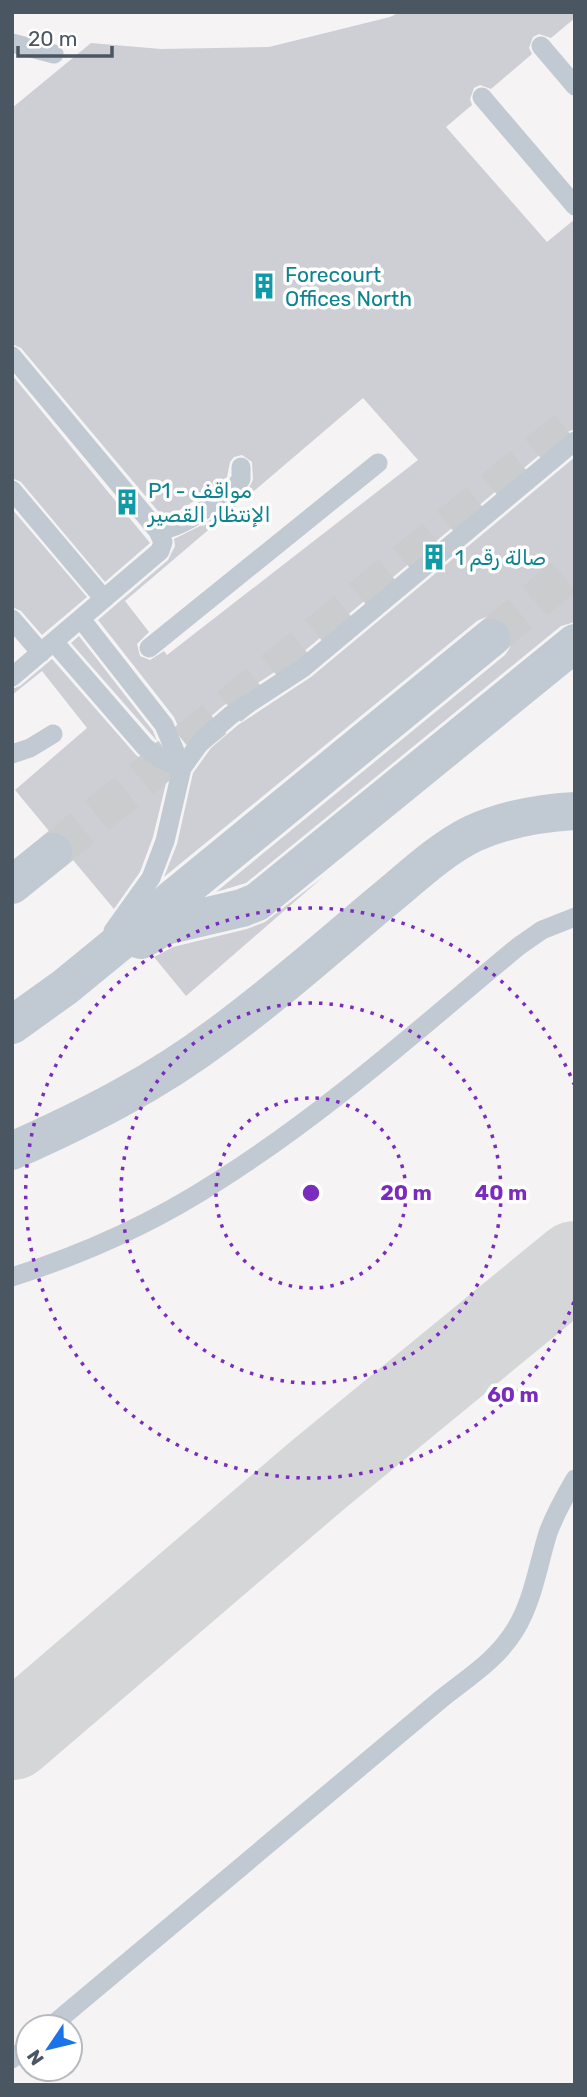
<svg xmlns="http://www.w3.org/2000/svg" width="587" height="2097" viewBox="0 0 587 2097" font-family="Rubik,'Noto Naskh Arabic',sans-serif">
<rect width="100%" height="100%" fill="#f5f3f3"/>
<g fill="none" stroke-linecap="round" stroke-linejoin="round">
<path stroke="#d5d6d8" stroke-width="86" d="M12 1737 319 1474 575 1264"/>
</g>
<path fill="#cdcfd5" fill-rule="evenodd" d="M400 12H575V18L551 38 539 34 533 37 529 48 532 54 491 89 480 85 474 88 470 99 472 105 446 127 547 242 575 219V429L567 432 296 658 223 706 194 731 185 743 174 717 98 620 168 560 175 546 174 539 206 523 246 493 253 480 252 462 242 455 234 457 230 462 227 477 184 508 163 517 21 348 12 344V108L91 43 161 49 269 47 390 17ZM363 398 418 460 167 655 164 651 150 660 140 656 137 644 149 632 125 601Z
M12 375 150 543 105 582 21 482 12 478Z
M575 457V622L561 626 246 883 216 892 505 655 511 646 513 635 507 624 499 618 488 616 477 621 164 877 177 844 193 773 211 748 238 725 311 677Z
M12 509 87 597 42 635 21 611 12 607Z
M79 636 153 731 157 741 71 643Z
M52 659 136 755 154 769 168 775 153 837 140 872 114 909 73 860 74 848 70 838 60 831H49L15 790 87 728 42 671 12 695V689L20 686Z
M323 877 186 996 154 957 173 947 247 929 265 922Z"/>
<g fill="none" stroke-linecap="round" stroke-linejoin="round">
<path stroke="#caccce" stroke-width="38" stroke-dasharray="38 19" stroke-linecap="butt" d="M491 638 575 567
M53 852 575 422"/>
<path stroke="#c1cad2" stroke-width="19" d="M12 43 54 54
M541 46 575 86
M482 97 575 206
M12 356 158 531 163 542 160 551 12 677
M12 490 104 599
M158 531C189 526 212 503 236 486L241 479V467
M12 619 41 653
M81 619 164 725 182 768
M54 642 145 747 161 759 182 768
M149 648 378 463
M12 754 30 748 53 734
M113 931 151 878 165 841 182 768 202 740 231 715 303 668 575 441
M12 1277C84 1254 155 1222 218 1181 326 1113 421 1027 519 946L542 930 575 917
M50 2027 440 1700C467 1678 496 1661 515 1630 533 1601 538 1565 548 1533 555 1514 565 1496 575 1479
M12 2059 28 2046"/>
<path stroke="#c1cad2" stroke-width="38" d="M12 1151C86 1118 154 1084 219 1035 275 994 327 948 379 904 409 880 438 851 472 834 505 819 539 813 575 811"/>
<path stroke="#c1cad2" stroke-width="38" d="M12 885 53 852
M141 940 165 926 242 908 257 902 575 643
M12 1025 65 987 491 638"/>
</g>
<g fill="none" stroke="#7b2cbf" stroke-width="3.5" stroke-dasharray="3.5 7">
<circle cx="311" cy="1193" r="95"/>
<circle cx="311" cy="1193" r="190"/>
<path d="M574 1302A285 285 0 1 1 574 1084"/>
</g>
<defs>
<g id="building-bare" transform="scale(2.1)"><path d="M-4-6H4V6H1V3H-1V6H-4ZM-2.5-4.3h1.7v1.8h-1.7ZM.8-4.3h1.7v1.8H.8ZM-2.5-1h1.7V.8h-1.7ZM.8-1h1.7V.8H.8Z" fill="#0f9aa8" stroke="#fff" stroke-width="2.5" paint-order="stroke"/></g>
</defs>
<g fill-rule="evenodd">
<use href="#building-bare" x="264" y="286"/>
<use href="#building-bare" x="127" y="502"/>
<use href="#building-bare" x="434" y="557"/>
</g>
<g text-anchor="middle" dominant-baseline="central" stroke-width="7" stroke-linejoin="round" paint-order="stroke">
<g font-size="21" fill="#0d838f" stroke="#fff" text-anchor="start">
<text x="285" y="274">Forecourt<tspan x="285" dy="24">Offices North</tspan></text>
<text x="148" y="490">P1 - مواقف<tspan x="148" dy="24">الإنتظار القصير</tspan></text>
<text x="455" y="557">صالة رقم 1</text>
</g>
</g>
<circle cx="311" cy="1193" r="10" fill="#7b2cbf" stroke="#fff" stroke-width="3.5"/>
<g font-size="21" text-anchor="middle" font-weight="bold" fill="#7b2cbf" stroke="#fff" stroke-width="7" stroke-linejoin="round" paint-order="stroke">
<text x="406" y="1200">20 m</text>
<text x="501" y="1200">40 m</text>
<text x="513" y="1402">60 m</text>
</g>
<rect width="587" height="2097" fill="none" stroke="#4a5661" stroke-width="28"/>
<g transform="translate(49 2048) rotate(235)"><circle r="33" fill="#ffffff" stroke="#b7bbc0" stroke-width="2"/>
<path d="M0-5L12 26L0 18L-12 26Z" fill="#1a73e8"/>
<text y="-10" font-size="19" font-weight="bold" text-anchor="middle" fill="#4a5661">N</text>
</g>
<path d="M18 46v10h94v-10" fill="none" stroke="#4a5661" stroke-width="3.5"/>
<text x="28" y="46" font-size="21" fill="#4a5661" stroke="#ffffff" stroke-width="5" paint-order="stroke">20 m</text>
</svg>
